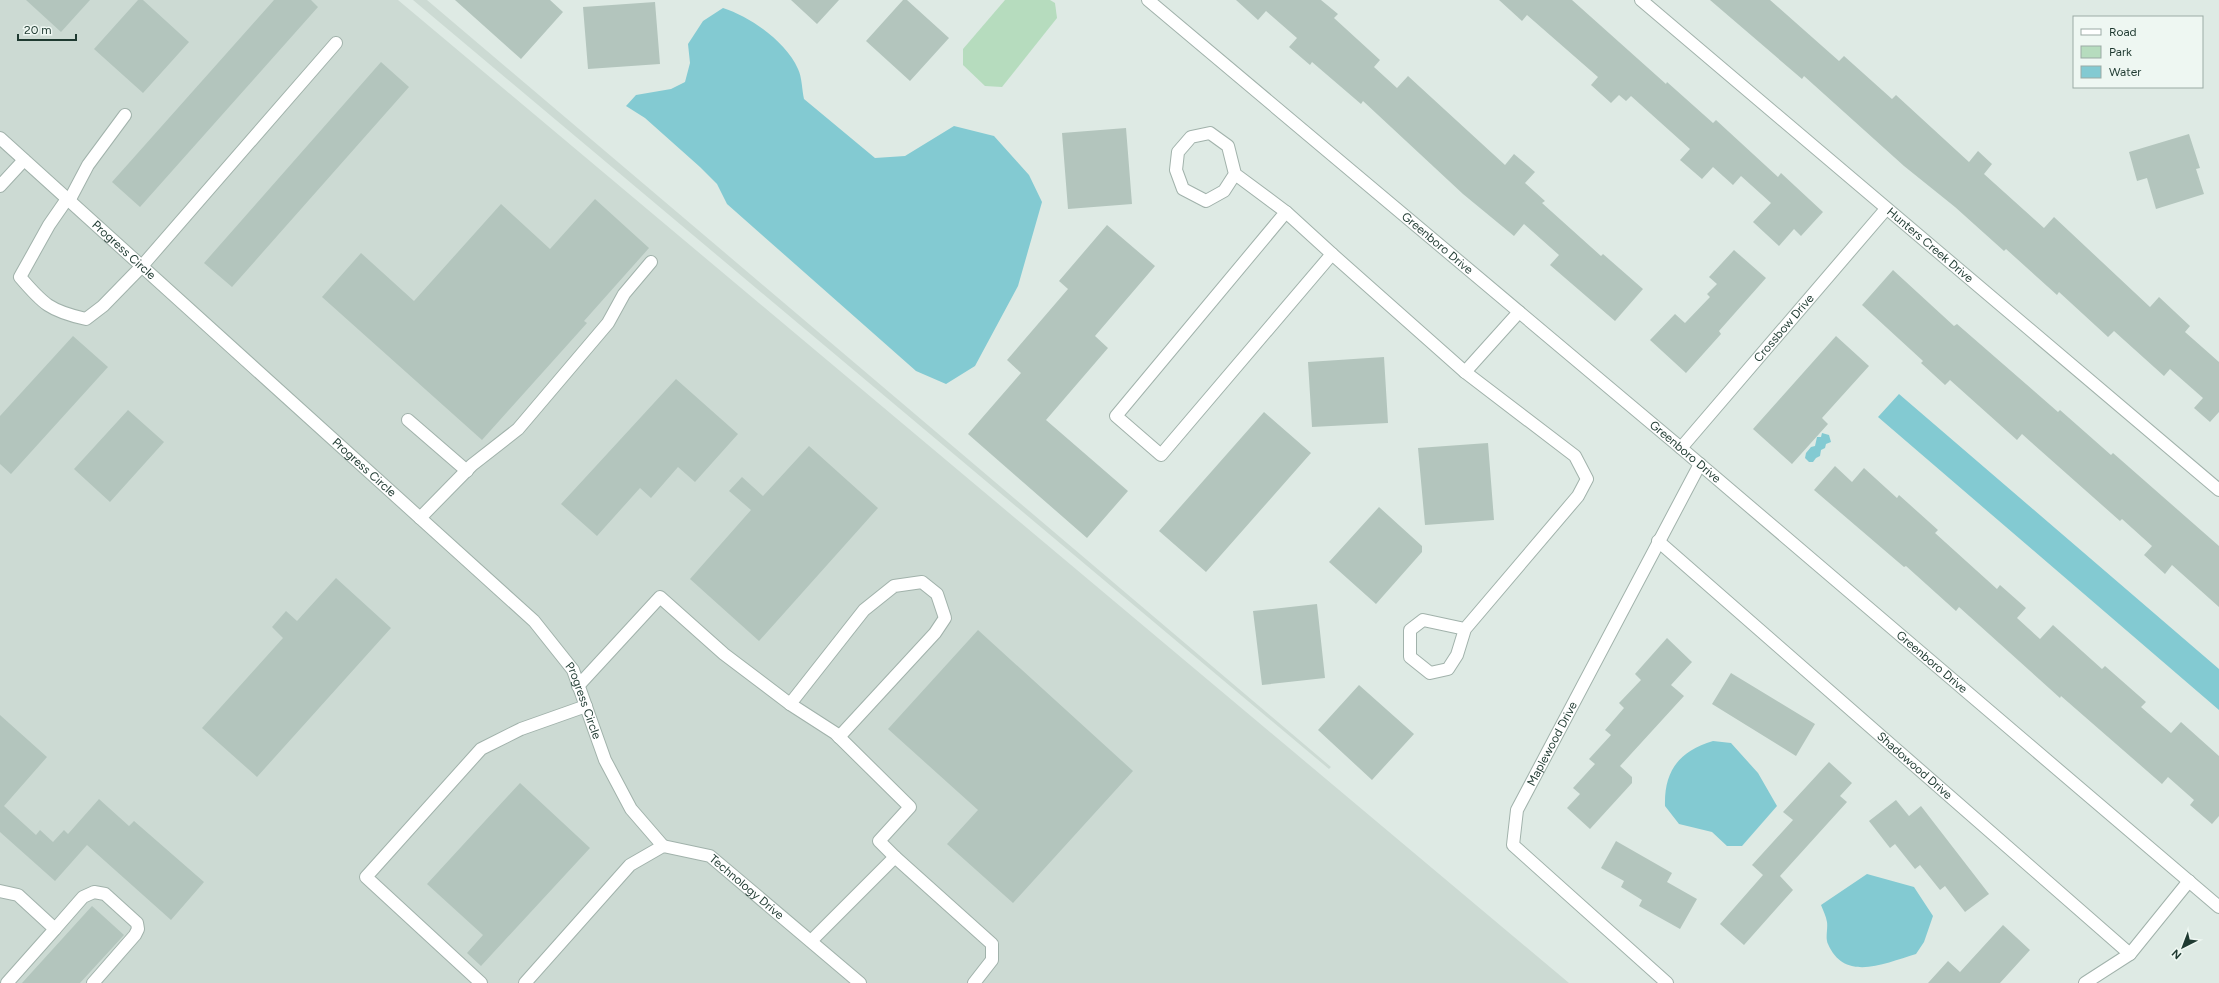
<svg xmlns="http://www.w3.org/2000/svg" width="2219" height="983" viewBox="0 0 2219 983" font-family="Figtree,sans-serif">
<rect width="100%" height="100%" fill="#deeae4"/>
<path fill="#ccdad3" d="M0 0H398L1569 983H0Z
M413 0H427L1331 767 1329 769Z"/>
<path fill="#b6dcbe" d="M1005 0H1050L1055 3 1057 18 1002 87 985 86 963 65V49Z"/>
<path fill="#83cad2" d="M723 8C751 17 786 42 798 69 802 77 802 90 804 99L875 158 905 156 954 126 994 136 1029 175 1042 202 1018 286 975 366 946 384 916 371 727 204 717 184 700 167 645 118 626 106 636 95 671 89 685 82 690 63 688 44 703 21Z
M1899 394 2219 669V710L1878 417Z
M1822 433 1829 435 1831 442 1826 444 1825 448 1821 450 1820 456 1816 458 1813 462H1809L1805 458 1806 453 1811 447 1815 446 1817 437H1821Z
M1713 741 1731 743 1758 773 1777 806 1742 846H1727L1712 832 1679 824 1665 806C1664 771 1679 751 1713 741Z
M1867 874 1914 887 1933 916 1924 942 1916 954C1885 963 1845 983 1828 944 1825 938 1828 929 1827 922 1826 916 1823 910 1821 905Z"/>
<path fill="#b3c5bd" d="M26 0H90L61 32Z
M138 0H143L189 42 143 93 94 49Z
M274 0H311L318 7 140 207 112 182Z
M455 0H550L563 12 521 59Z
M791 0H839L817 24Z
M903 0H907L949 38 910 81 866 41Z
M1236 0H1321L1338 14 1334 18 1380 60 1374 67 1397 88 1408 76 1505 165 1514 154 1535 172 1525 183 1545 201 1542 203 1601 256 1603 254 1643 289 1615 321 1550 265 1559 255 1524 224 1514 236 1463 194 1363 101 1361 104 1312 62 1310 65 1289 47 1297 38 1266 11 1258 20Z
M1499 0H1572L1666 84 1667 82 1713 123 1716 120 1778 177 1781 173 1823 212 1801 236 1794 229 1779 246 1753 222 1771 203 1741 176 1733 185 1713 167 1702 179 1680 160 1690 149 1631 96 1626 101 1619 95 1611 103 1591 85 1598 77 1527 15 1522 21Z
M1710 0H1770L1839 61 1844 56 1892 99 1896 95 1969 162 1978 151 1992 164 1984 174 2044 228 2054 217 2150 307 2159 297 2190 326 2185 332 2219 362V412L2210 422 2194 408 2203 398 2170 369 2164 376 2114 331 2108 337 2059 292 2057 295 2006 249 2004 251 1955 207 1904 166 1804 76 1802 79Z
M655 2 660 64 588 69 583 7Z
M381 62 409 87 232 287 204 263Z
M1126 128 1132 204 1068 209 1062 133Z
M2189 134 2200 168 2196 169 2204 194 2156 209 2147 178 2137 181 2129 152Z
M595 199 649 248 584 321 587 323 482 440 322 297 361 253 414 301 501 204 550 249Z
M1107 225 1155 266 1095 336 1108 348 1046 420 1128 491 1087 538 968 434 1021 373 1007 360 1068 289 1059 281Z
M1734 250 1766 278 1719 331 1721 334 1686 373 1650 340 1675 314 1685 323 1710 297 1707 294 1717 284 1709 277Z
M1893 270 1954 326 1957 324 2058 412 2060 410 2111 455 2113 453 2219 546V607L2172 565 2165 574 2144 555 2152 546 2122 519 2120 521 2022 434 2017 440 1950 380 1945 385 1921 363 1923 361 1862 305Z
M73 336 108 367 11 474 0 464V416Z
M1836 336 1869 366 1822 418 1828 424 1792 464 1753 429Z
M1384 357 1388 423 1312 427 1308 362Z
M676 379 738 434 695 482 678 467 651 498 640 488 597 536 561 504Z
M128 410 164 442 110 502 74 469Z
M1264 412 1311 453 1206 572 1159 531Z
M1488 443 1494 520 1425 525 1418 448Z
M809 446 878 508 759 641 690 579 751 510 729 491 742 477 763 496Z
M1835 466 1852 482 1864 468 1897 498 1899 495 1938 530 1935 533 1997 589 2000 585 2026 608 2017 618 2040 639 2053 625 2102 669 2105 666 2146 702 2141 707 2171 733 2181 722 2219 756V816L2212 824 2190 805 2194 800 2168 777 2162 784 2061 696 2060 698 1959 607 1956 611 1906 566 1904 567 1814 490Z
M1379 507 1422 546V552L1376 604 1329 562Z
M336 578 391 628 257 777 202 728 283 638 272 627 286 611 297 621Z
M1317 604 1325 678 1262 685 1253 611Z
M978 630 1133 771 1013 903 947 844 978 810 888 729Z
M1667 638 1692 662 1671 685 1684 696 1620 766 1632 777V783L1590 829 1567 808 1580 794 1573 788 1595 764 1589 759 1611 735 1605 730 1624 708 1619 703 1641 680 1635 674Z
M1731 673 1815 724 1796 756 1712 704Z
M1359 685 1414 734 1372 780 1318 730Z
M0 715 47 757 4 806 36 835 40 830 53 842 64 830 68 834 99 799 129 826 134 821 204 882 171 920 87 845 55 881 0 832Z
M1829 762 1852 783 1840 796 1847 802 1780 876 1793 890 1744 945 1720 924 1763 875 1752 865 1793 820 1783 812Z
M520 783 590 848 481 966 467 953 483 935 427 884Z
M1896 800 1909 816 1921 806 1989 894 1965 912 1945 886 1940 890 1920 865 1915 869 1895 844 1890 848 1869 821Z
M1616 841 1672 873 1667 882 1697 899 1680 929 1639 906 1642 900 1621 887 1624 881 1601 868Z
M92 906 124 935 80 983H22Z
M2003 925 2030 950 2000 983H1928L1948 961 1960 972Z"/>
<g fill="none" stroke-linecap="round" stroke-linejoin="round">
<g stroke="#a1b2ab" stroke-width="14">
<g id="minor">
<path id="s1" d="M1148 0 1681 448 2219 907"/>
<path id="s2" d="M1641 0 2219 490"/>
<path id="s3" d="M0 138 534 621 573 670 605 760 631 809 663 846"/>
<path d="M1235 174 1224 191 1206 201 1183 189 1176 170 1178 152 1191 137 1210 133 1228 146 1235 174 1286 212 1116 416 1161 455 1332 254 1465 372 1519 312"/>
<path d="M0 186 24 160"/>
<path d="M67 199 49 225 20 277C43 304 50 311 86 319L103 306 142 266 336 43"/>
<path d="M69 201 88 165 125 115"/>
<path d="M1286 212 1332 254"/>
<path d="M408 420 467 471"/>
<path id="s4" d="M1681 448 1886 209"/>
<path d="M420 518 472 465 518 429 608 323 624 294 651 262"/>
<path id="s5" d="M1658 541 2130 954 2085 983"/>
<path d="M1465 629 1423 620 1410 630V657L1430 673 1448 669 1457 655 1465 629 1578 496 1587 479 1575 456 1465 372"/>
<path d="M578 686 660 597 724 654 790 704 835 733 910 807 879 841 895 857"/>
<path d="M790 704 864 610 894 586 922 582 937 594 945 618 935 633 839 737"/>
<path d="M0 891 18 895 55 929 7 983"/>
<path d="M55 929 83 897 94 892 105 894 137 923 138 929 135 935 93 983"/>
<path d="M811 941 895 857 992 944V960L974 983"/>
<path d="M2130 954 2189 881"/>
<path d="M481 983 366 877 481 749 521 729 586 706"/>
<path id="s6" d="M525 983 630 865 663 846 710 856 860 983"/>
<path id="s7" d="M1667 983 1513 845 1517 810 1700 464"/>
</g>
</g>
<use href="#minor" stroke="#fff" stroke-width="12"/>
</g>
<g text-anchor="middle" dominant-baseline="central" stroke-width="4" stroke-linejoin="round" paint-order="stroke">
<g font-size="12" fill="#1f3a31" stroke="#eef7f2">
<text stroke="none"><textPath href="#s1" startOffset="378">Greenboro Drive</textPath></text>
<text stroke="none"><textPath href="#s2" startOffset="379">Hunters Creek Drive</textPath></text>
<text stroke="none"><textPath href="#s3" startOffset="167">Progress Circle</textPath></text>
<text stroke="none"><textPath href="#s4" startOffset="158">Crossbow Drive</textPath></text>
<text stroke="none"><textPath href="#s1" startOffset="702">Greenboro Drive</textPath></text>
<text stroke="none"><textPath href="#s3" startOffset="491">Progress Circle</textPath></text>
<text stroke="none"><textPath href="#s1" startOffset="1026">Greenboro Drive</textPath></text>
<text stroke="none"><textPath href="#s3" startOffset="815">Progress Circle</textPath></text>
<text stroke="none"><textPath href="#s7" startOffset="317">Maplewood Drive</textPath></text>
<text stroke="none"><textPath href="#s5" startOffset="341">Shadowood Drive</textPath></text>
<text stroke="none"><textPath href="#s6" startOffset="292">Technology Drive</textPath></text>
</g>
</g>
<rect x="2073" y="16" width="130" height="72" fill="#eef7f2" stroke="#9baba5"/>
<rect x="2081" y="29" width="20" height="6" fill="#ffffff" stroke="#9baba5"/>
<text x="2109" y="36" font-size="12" fill="#1f3a31">Road</text>
<rect x="2081" y="46" width="20" height="12" fill="#b6dcbe" stroke="#9baba5"/>
<text x="2109" y="56" font-size="12" fill="#1f3a31">Park</text>
<rect x="2081" y="66" width="20" height="12" fill="#83cad2" stroke="#9baba5"/>
<text x="2109" y="76" font-size="12" fill="#1f3a31">Water</text>
<g transform="translate(2183 947) rotate(222)" stroke="#eef7f2" stroke-width="3" paint-order="stroke">
<path d="M0-3L7 15L0 10L-7 15Z" fill="#1f3a31"/>
<text y="-6" font-size="11" font-weight="bold" text-anchor="middle" fill="#1f3a31">N</text>
</g>
<path d="M18 34v6h58v-6" fill="none" stroke="#1f3a31" stroke-width="2"/>
<text x="24" y="34" font-size="12" fill="#1f3a31" stroke="#eef7f2" stroke-width="3" paint-order="stroke">20 m</text>
</svg>
